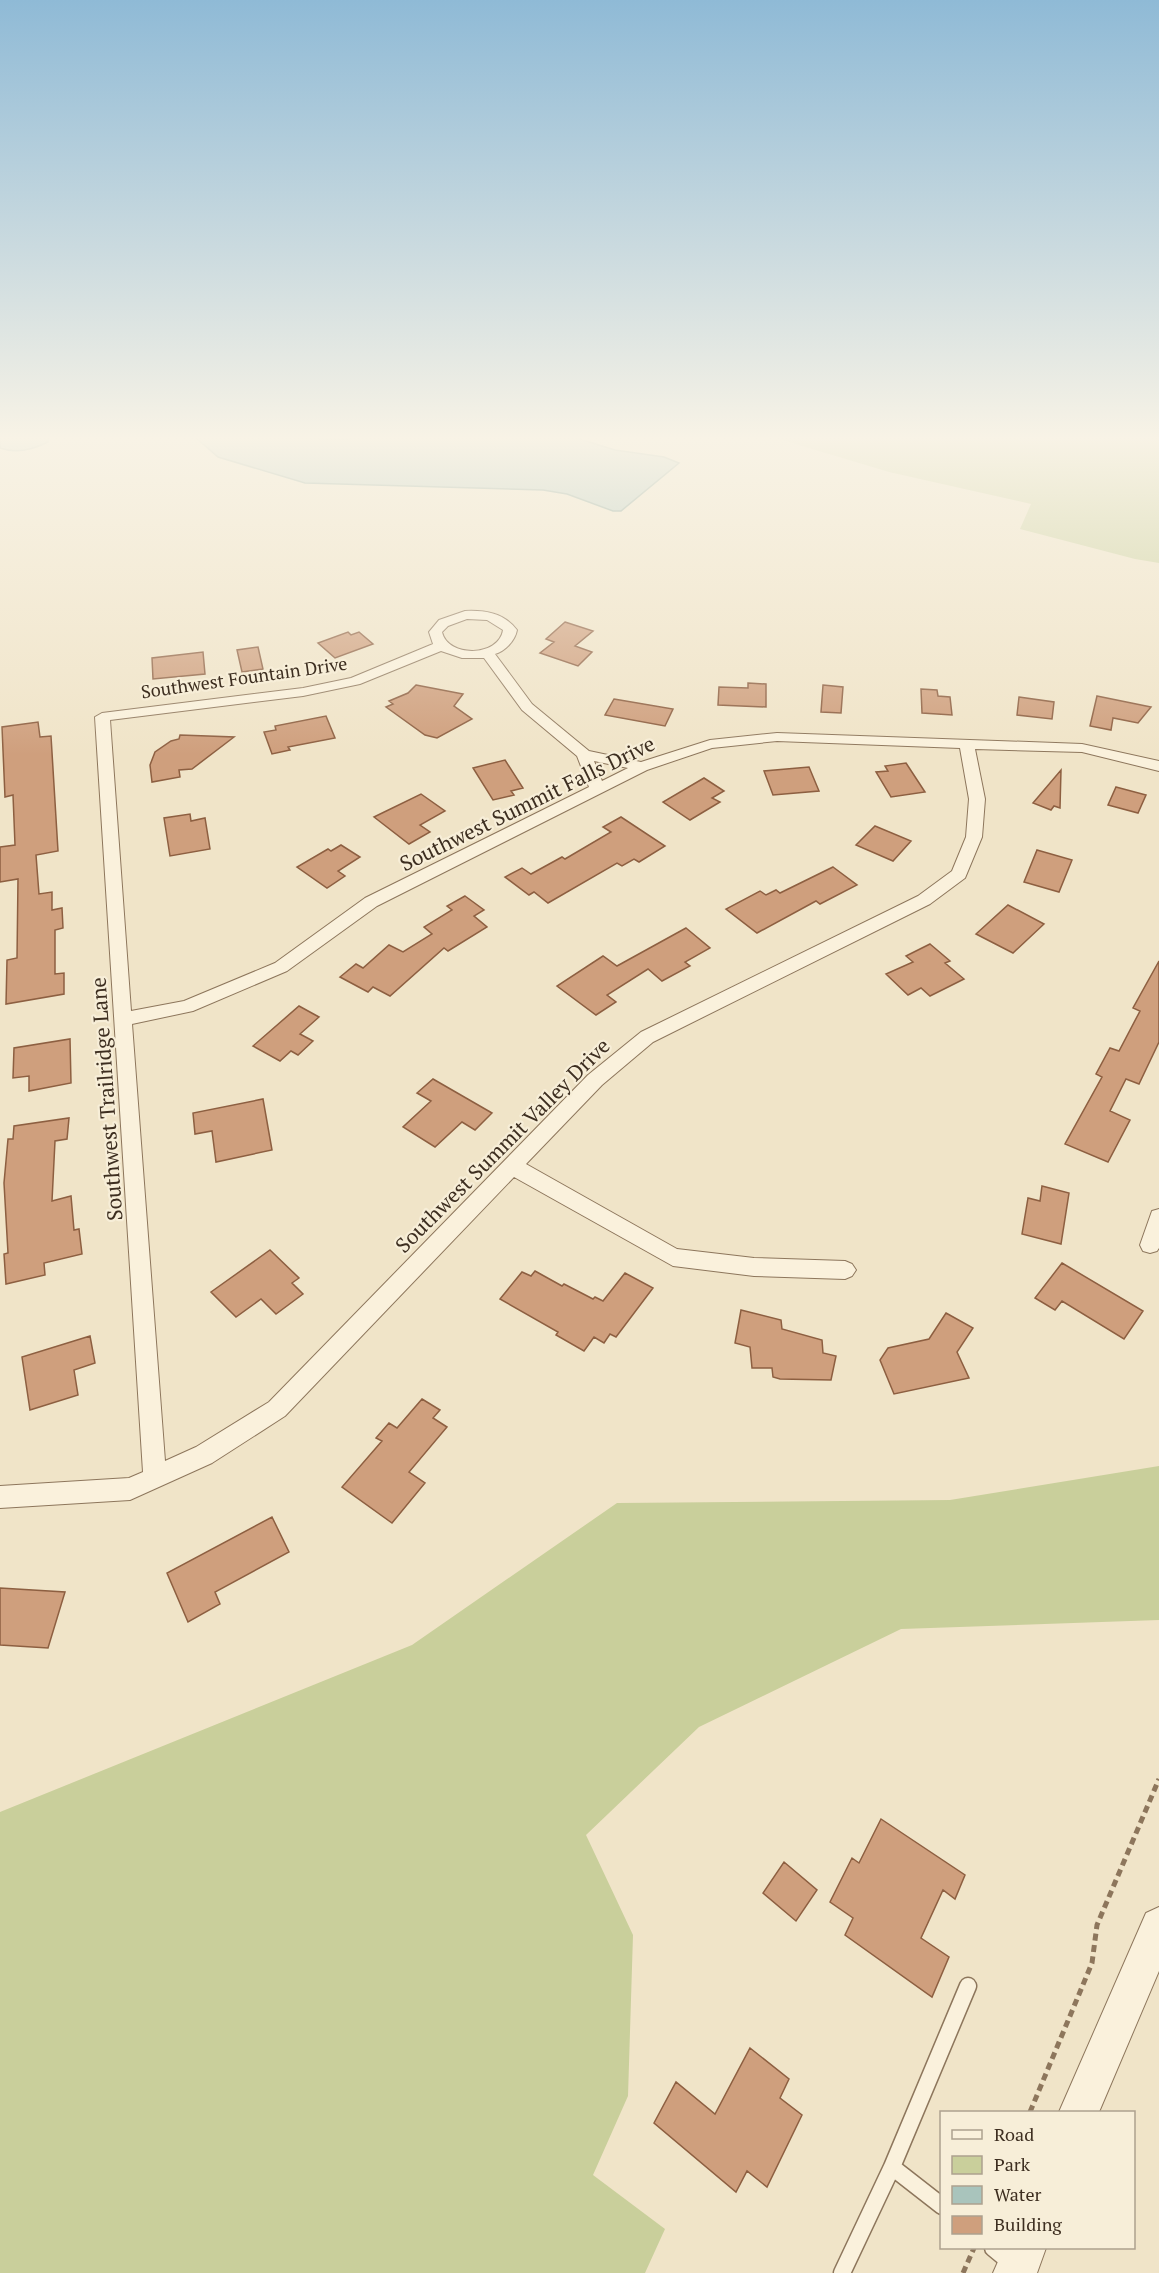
<svg xmlns="http://www.w3.org/2000/svg" width="1159" height="2273" viewBox="0 0 1159 2273" font-family="'PT Serif',serif">
<rect width="100%" height="100%" fill="#f0e4c8"/>
<path fill="#c9cf9b" d="M769 436H1159V563L1135 559 1020 529 1031 504 889 472Z
M1159 1466V1620L901 1629 699 1727 586 1835 633 1935 628 2096 593 2175 665 2229 645 2273H0V1812L412 1645 617 1503 950 1500Z"/>
<path fill="#a9c4bc" stroke="#6f938a" stroke-width="1.5" d="M0 436H45L48 438V442C32 450 16 454 0 448Z
M194 436 346 439 370 436H570L615 450 664 457 679 463 621 511H613L567 494 543 490 305 483 218 457Z"/>
<path fill="#cf9f7d" stroke="#8d5f41" stroke-width="1.5" d="M565 622 593 631 575 646 592 652 578 666 540 653 554 642 546 639Z
M348 632 351 635 359 632 373 644 335 658 318 643Z
M258 647 263 669 242 672 237 650Z
M203 652 205 674 153 679 152 658Z
M748 683 766 684V707L718 705 719 687 748 688Z
M416 685 463 694 454 706 472 719 437 738 425 735 386 707 393 704 389 701 408 693Z
M823 685 843 687 841 713 821 712Z
M921 689 937 690 938 696 950 697 952 715 922 713Z
M1097 696 1151 707 1138 723 1113 718 1111 730 1090 726Z
M1019 697 1054 702 1052 719 1017 715Z
M614 699 673 709 665 726 605 715Z
M326 716 335 738 288 747 290 750 272 754 264 732 276 730 275 726Z
M38 722 40 737 51 736 58 851 36 855 39 894 52 892V910L62 908 63 928 55 930V974L64 973V994L6 1004 7 960 17 958 18 879 0 882V847L15 845 13 795 5 797 2 727Z
M180 735 234 737 192 769 179 770 180 777 152 782 150 765 155 752 171 741 179 739Z
M505 760 523 788 511 791 514 795 493 800 473 768Z
M906 763 925 792 891 797 876 772 888 771 885 766Z
M809 767 819 791 773 795 764 771Z
M1061 770 1060 808 1054 806 1051 810 1033 803Z
M704 778 724 791 712 798 720 802 690 820 663 802Z
M1116 787 1146 795 1138 813 1108 805Z
M421 794 445 811 420 825 430 832 409 844 374 817Z
M190 814 191 821 205 818 210 849 170 856 164 818Z
M621 817 665 846 639 862 634 859 622 866 617 863 548 903 534 892 529 895 505 877 522 868 531 874 562 857 565 859 611 832 603 827Z
M875 826 911 841 893 861 856 845Z
M341 845 360 857 338 871 345 876 327 888 297 867 328 849 331 851Z
M1037 850 1072 860 1059 892 1024 882Z
M833 867 857 885 820 904 816 901 757 933 726 909 760 891 766 895 776 890 780 893Z
M465 896 484 910 474 916 487 927 448 951 444 948 390 996 373 987 368 992 340 977 356 964 363 968 389 945 403 952 432 934 424 927 452 910 447 906Z
M1008 905 1044 924 1013 953 976 934Z
M686 928 710 948 685 962 690 966 662 981 648 969 607 995 616 1002 596 1015 557 986 603 956 617 966Z
M930 944 950 961 945 963 964 979 930 996 921 988 908 995 886 974 913 962 906 956Z
M1159 961V1042L1139 1084 1126 1079 1110 1111 1130 1120 1108 1162 1065 1144 1102 1077 1096 1074 1110 1048 1119 1051 1140 1011 1133 1008Z
M299 1006 319 1017 300 1034 313 1041 298 1055 291 1051 280 1061 253 1046Z
M70 1039 71 1083 29 1091V1076L13 1078 14 1048Z
M433 1079 492 1113 475 1130 462 1122 435 1147 403 1127 431 1101 417 1093Z
M263 1099 272 1150 216 1162 212 1131 195 1134 193 1113Z
M69 1118 67 1139 55 1141 52 1201 71 1196 74 1230 79 1229 82 1254 44 1263 45 1275 6 1284 4 1254 8 1253 4 1183 8 1139H13L14 1126Z
M1042 1186 1069 1193 1061 1244 1022 1234 1028 1198 1040 1201Z
M270 1250 299 1278 292 1283 303 1294 276 1314 261 1299 236 1317 211 1292Z
M1062 1263 1143 1311 1124 1339 1062 1301 1055 1310 1035 1298Z
M535 1271 562 1286 564 1284 593 1299 595 1297 603 1301 625 1273 653 1288 616 1337 610 1334 604 1343 594 1337 584 1351 556 1335 558 1332 500 1299 522 1272 531 1276Z
M741 1310 781 1320 782 1329 822 1340 823 1353 836 1356 831 1380 780 1379 773 1377 772 1368H752L750 1347 735 1343Z
M946 1313 973 1328 957 1352 969 1378 894 1394 880 1360 888 1348 929 1339Z
M90 1336 95 1363 74 1370 78 1395 30 1410 22 1357Z
M422 1399 440 1410 433 1418 447 1427 409 1472 425 1483 392 1523 342 1487 382 1441 376 1438 389 1423 397 1428Z
M272 1517 289 1552 215 1592 220 1604 188 1622 167 1573Z
M0 1588 65 1592 48 1648 0 1645Z
M881 1819 965 1875 955 1899 943 1890 921 1938 949 1957 932 1997 845 1935 853 1918 830 1902 852 1858 859 1863Z
M784 1862 817 1890 796 1921 763 1893Z
M750 2048 789 2079 780 2098 802 2115 767 2187 747 2171 736 2192 654 2123 676 2082 715 2114Z"/>
<g fill="none" stroke-linecap="round" stroke-linejoin="round">
<g stroke="#8d765c" stroke-width="19">
<path id="service" d="M892 2167 968 1986
M993 2248 1010 2262
M842 2273 892 2167 942 2206"/>
</g>
<g stroke="#8d765c" stroke-width="2">
<path id="minor" d="M465 611C485 610 504 613 517 630 515 641 505 651 495 654L532 704 589 751 641 762 710 740 777 733 1082 744 1159 761V771L1082 752 975 749 985 799 982 837 965 878 930 904 653 1042 602 1085 526 1164 677 1249 754 1258 845 1261 852 1264 856 1270 852 1276 845 1279 754 1276 673 1266 514 1177 285 1416 212 1463 130 1500 0 1508V1486L129 1478 143 1472 95 717 102 713 303 688 351 678 433 644 429 632 439 620ZM467 619 487 620 503 630C499 657 448 658 442 632L448 626ZM441 651 462 658H484L522 710 577 756 589 787 365 898 275 963 184 1001 131 1011 110 720 303 696 360 684ZM777 741 960 748 969 799 966 837 952 871 918 896 641 1032 588 1075 269 1402 196 1447 165 1461 132 1024 193 1011 287 971 377 906 647 770 712 748ZM594 761 628 768 602 781Z
M1159 1209V1248L1157 1251 1150 1253 1143 1251 1140 1245 1152 1211Z"/>
</g>
<g stroke="#8d765c" stroke-width="2">
<path id="tertiary" d="M1159 1907V1971L1099 2112H1059L1146 1913Z
M1004 2248H1046L1037 2273H993Z"/>
</g>
<path stroke="#8d765c" stroke-width="5" stroke-dasharray="7 4.5" stroke-linecap="butt" d="M1030 2112 1092 1963 1097 1925 1159 1779
M963 2273 974 2248"/>
<use href="#service" stroke="#faf1dc" stroke-width="16"/>
<use href="#minor" fill="#faf1dc" fill-rule="evenodd"/>
<use href="#tertiary" fill="#faf1dc" fill-rule="evenodd"/>
</g>
<linearGradient id="sky" x2="0" y2="1"><stop stop-color="#8fbad6"/><stop offset="0.58" stop-color="#f8f3e6"/><stop offset="1" stop-color="#f8f3e6" stop-opacity="0"/></linearGradient>
<rect width="1159" height="755" fill="url(#sky)"/>
<g text-anchor="middle" dominant-baseline="central" stroke-width="4.5" stroke-linejoin="round" paint-order="stroke">
<g font-size="18" fill="#3d2e20" stroke="#f7eed8">
<text transform="translate(244 677) rotate(-8)">Southwest Fountain Drive</text>
</g>
<g font-size="21" fill="#3d2e20" stroke="#f7eed8">
<text transform="translate(527 803) rotate(-26)">Southwest Summit Falls Drive</text>
<text transform="translate(106 1099) rotate(-94)">Southwest Trailridge Lane</text>
<text transform="translate(502 1145) rotate(-45)">Southwest Summit Valley Drive</text>
</g>
</g>
<rect x="940" y="2111" width="195" height="138" fill="#f7eed8" stroke="#ada18e" stroke-width="1.5"/>
<rect x="952" y="2130" width="30" height="9" fill="#faf1dc" stroke="#ada18e" stroke-width="1.5"/>
<text x="994" y="2141" font-size="18" fill="#3d2e20">Road</text>
<rect x="952" y="2156" width="30" height="18" fill="#c9cf9b" stroke="#ada18e" stroke-width="1.5"/>
<text x="994" y="2171" font-size="18" fill="#3d2e20">Park</text>
<rect x="952" y="2186" width="30" height="18" fill="#a9c4bc" stroke="#ada18e" stroke-width="1.5"/>
<text x="994" y="2201" font-size="18" fill="#3d2e20">Water</text>
<rect x="952" y="2216" width="30" height="18" fill="#cf9f7d" stroke="#ada18e" stroke-width="1.5"/>
<text x="994" y="2231" font-size="18" fill="#3d2e20">Building</text>
</svg>
